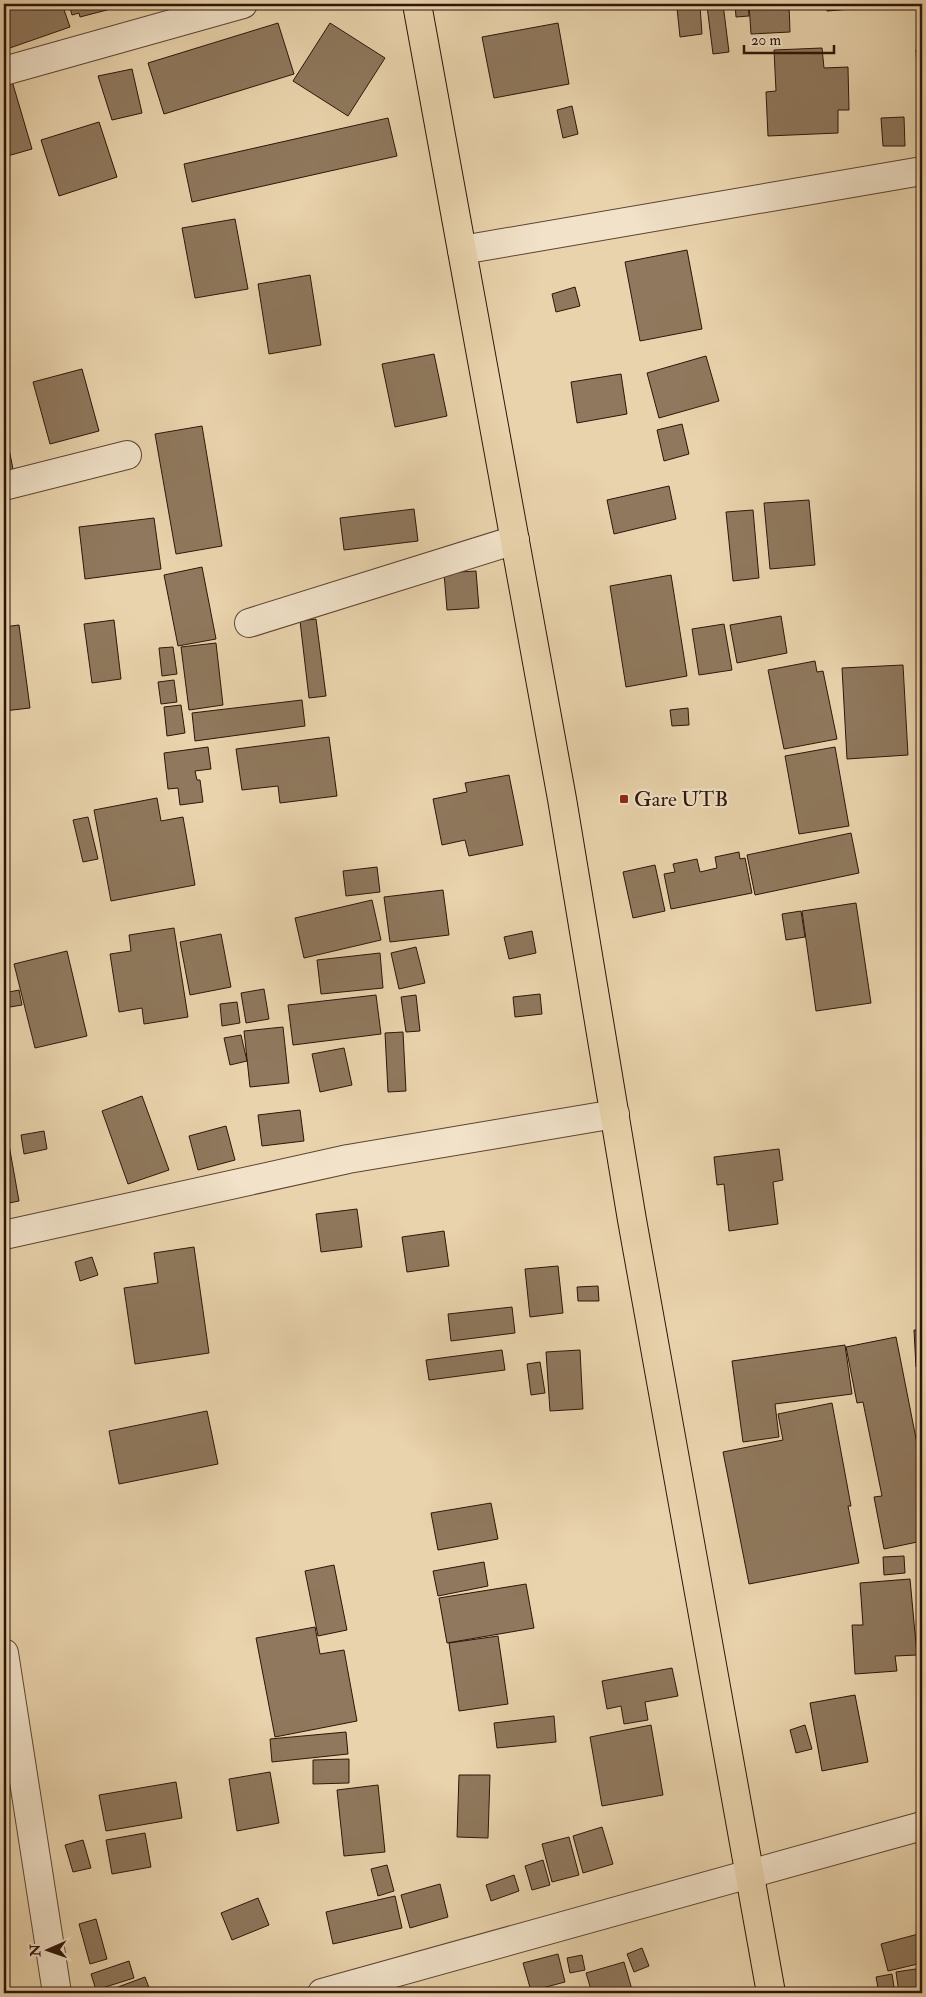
<svg xmlns="http://www.w3.org/2000/svg" width="926" height="1997" viewBox="0 0 926 1997" font-family="'IM FELL Double Pica',serif">
<rect width="100%" height="100%" fill="#e9d3ac"/>
<filter id="stains"><feTurbulence type="fractalNoise" baseFrequency=".004" numOctaves="4"/><feColorMatrix values="0 0 0 0 .2 0 0 0 0 .09 0 0 0 0 .02 0 0 0 .5 -.17"/></filter>
<radialGradient id="worn" r=".72"><stop offset=".6" stop-color="#630" stop-opacity="0"/><stop offset="1" stop-color="#630" stop-opacity=".3"/></radialGradient>
<path fill="#8f785d" stroke="#2e1508" d="M4 4H62L70 27 4 50Z
M69 4H130L80 17 79 13 72 15Z
M723 4 729 52 713 54 707 6Z
M735 4H748L749 16 736 17Z
M749 4H789L790 32 751 34Z
M826 4H864V8L827 11Z
M919 4H922V27H920Z
M700 6 702 34 680 37 677 8Z
M278 23 294 74 164 114 148 63Z
M330 23 385 58 348 116 293 81Z
M558 23 569 84 494 98 482 37Z
M822 48 824 68 848 67 849 110H838V133L768 136 766 92 776 91 774 50Z
M916 49H922V131H920Z
M132 69 142 113 112 120 98 76Z
M12 81 32 149 4 157V84Z
M572 106 578 134 563 138 557 110Z
M904 117 905 146H883L881 118Z
M388 118 397 156 192 202 184 164Z
M99 122 117 177 59 196 41 140Z
M235 219 248 289 195 298 182 228Z
M687 250 702 329 640 341 625 262Z
M310 275 321 345 269 354 258 284Z
M575 287 580 306 556 312 552 294Z
M434 354 447 416 395 427 382 364Z
M706 356 719 401 659 418 647 373Z
M82 369 99 431 50 444 33 382Z
M621 374 627 414 577 423 571 382Z
M4 424 14 474 4 477Z
M682 424 689 454 664 461 657 430Z
M202 426 222 546 176 554 155 434Z
M669 486 676 519 614 534 607 500Z
M809 500 815 565 770 569 764 503Z
M414 509 418 541 344 550 340 518Z
M753 510 759 578 733 581 726 512Z
M154 518 161 569 85 579 79 527Z
M202 567 216 639 178 646 164 575Z
M476 571 479 608 447 610 444 573Z
M671 575 687 676 626 687 610 586Z
M781 616 787 653 737 663 730 625Z
M316 619 326 696 309 698 300 621Z
M114 620 121 679 92 683 84 624Z
M724 624 732 670 699 675 692 629Z
M19 625 30 708 4 711V627Z
M216 643 223 705 189 710 181 647Z
M173 647 177 674 162 676 159 648Z
M815 661 817 672 823 671 837 739 784 749 768 670Z
M903 665 908 755 847 759 842 668Z
M174 680 177 702 161 704 158 682Z
M302 700 305 726 195 741 192 713Z
M181 705 185 733 167 736 164 707Z
M688 708 689 725 672 726 670 710Z
M329 737 337 796 280 803 278 786 242 790 236 749Z
M208 747 211 769 195 771 197 780H200L203 802 180 805 178 788 168 789 164 753Z
M835 747 849 826 799 834 785 756Z
M509 775 523 845 469 856 465 840 442 845 433 799 467 792 465 783Z
M157 798 161 821 183 817 195 885 111 901 94 810Z
M88 817 98 859 83 862 73 820Z
M851 833 859 873 755 895 747 855Z
M739 852 740 859 745 858 752 893 671 909 664 874 675 872 673 864 697 859 700 872 717 868 715 857Z
M655 865 665 911 633 918 623 872Z
M377 867 380 892 346 896 343 871Z
M443 890 449 935 390 942 384 897Z
M372 900 381 940 304 958 295 918Z
M856 903 871 1003 816 1011 802 911Z
M801 911 805 937 786 940 782 914Z
M174 928 188 1017 144 1024 142 1008 119 1012 110 954 131 951 129 935Z
M532 931 536 953 509 959 504 937Z
M221 934 231 987 190 995 180 942Z
M416 947 425 983 399 989 391 953Z
M67 951 87 1036 35 1048 14 964Z
M380 953 383 988 321 994 317 960Z
M264 989 269 1019 246 1023 241 993Z
M19 990 22 1005 4 1008V993Z
M540 994 542 1014 515 1017 513 997Z
M376 995 381 1034 293 1045 288 1005Z
M416 995 420 1031 406 1032 401 997Z
M237 1002 240 1023 222 1026 220 1004Z
M283 1027 289 1083 250 1087 244 1031Z
M403 1032 406 1091 388 1092 385 1033Z
M241 1035 247 1061 230 1065 224 1038Z
M344 1048 352 1085 320 1092 312 1054Z
M142 1096 169 1170 128 1184 102 1111Z
M300 1110 304 1141 262 1146 258 1115Z
M4 1117 19 1201 4 1204Z
M226 1126 235 1160 198 1170 189 1136Z
M44 1131 47 1149 24 1154 21 1135Z
M779 1149 783 1180 773 1182 778 1224 729 1231 724 1184 717 1185 714 1157Z
M357 1209 362 1247 321 1252 316 1214Z
M444 1231 449 1266 407 1272 402 1237Z
M194 1247 209 1353 135 1364 124 1288 158 1283 154 1253Z
M92 1257 98 1275 80 1281 75 1262Z
M558 1266 563 1313 530 1317 525 1269Z
M598 1286 599 1301H578L577 1287Z
M512 1307 515 1333 451 1341 448 1314Z
M914 1330H922V1367H916Z
M896 1337 922 1469V1541L884 1549 874 1497 882 1496 863 1402 857 1403 846 1347Z
M845 1345 852 1394 775 1404 779 1437 743 1442 732 1361Z
M502 1350 505 1370 429 1380 426 1360Z
M580 1350 583 1409 550 1411 546 1352Z
M540 1362 545 1393 531 1395 527 1364Z
M832 1403 851 1506H848L859 1563 749 1584 723 1452 783 1440 778 1414Z
M207 1411 218 1464 119 1484 109 1431Z
M491 1503 498 1539 438 1550 431 1513Z
M904 1556 905 1573 884 1575 883 1557Z
M484 1562 488 1586 438 1596 433 1571Z
M334 1565 347 1630 318 1636 305 1571Z
M910 1579 917 1655 895 1656 897 1671 855 1674 852 1625H863L860 1583Z
M526 1584 534 1628 447 1643 439 1598Z
M315 1627 320 1654 344 1650 357 1721 275 1737 256 1638Z
M498 1636 508 1704 459 1711 449 1643Z
M672 1668 678 1696 645 1702 648 1720 624 1724 621 1706 607 1709 602 1681Z
M855 1695 868 1762 822 1771 810 1703Z
M554 1716 556 1742 497 1748 494 1723Z
M651 1725 663 1795 602 1806 590 1737Z
M805 1725 812 1749 796 1753 790 1730Z
M346 1732 348 1754 272 1762 270 1739Z
M349 1759V1783L313 1784V1760Z
M270 1772 279 1823 237 1831 229 1779Z
M459 1775H490L488 1838 457 1837Z
M176 1782 182 1818 106 1831 99 1795Z
M378 1785 385 1852 344 1856 337 1790Z
M602 1827 613 1864 583 1873 573 1836Z
M145 1833 151 1867 112 1874 106 1840Z
M569 1837 579 1875 552 1882 542 1844Z
M83 1840 91 1868 73 1872 65 1845Z
M543 1860 550 1885 532 1890 525 1866Z
M387 1865 394 1891 378 1896 371 1869Z
M514 1875 519 1891 491 1901 486 1885Z
M440 1884 448 1917 410 1928 401 1895Z
M395 1896 402 1928 333 1944 326 1912Z
M258 1898 269 1925 232 1940 221 1913Z
M96 1919 107 1959 90 1964 79 1924Z
M922 1933V1963L888 1971 881 1944Z
M642 1948 649 1966 634 1972 627 1954Z
M558 1954 565 1982 531 1991 523 1963Z
M582 1955 585 1970 570 1973 567 1958Z
M129 1961 134 1978 96 1990 91 1974Z
M624 1962 633 1993H592L586 1973Z
M922 1968V1993H899L896 1972Z
M892 1974 895 1993H879L876 1977Z
M145 1977 151 1993H111L110 1990Z"/>
<g fill="none" stroke-linecap="round" stroke-linejoin="round">
<g stroke="#5d4431" stroke-width="30">
<path id="minor" d="M4 71 243 4
M462 250 922 171
M4 486 127 455
M249 623 515 540
M4 1235 348 1159 615 1114
M4 1653 57 1993
M322 1993 922 1826"/>
</g>
<g stroke="#2e1508" stroke-width="30">
<path id="major" d="M417 4 562 799 632 1220 771 1993"/>
</g>
<use href="#minor" stroke="#f1e2c9" stroke-width="28"/>
<use href="#major" stroke="#e9d3ac" stroke-width="28"/>
</g>
<rect fill="#8f2418" stroke="#f1e2c9" stroke-width="2" x="619" y="794" width="10" height="10" rx="2.5"/>
<g text-anchor="middle" dominant-baseline="central" stroke-width="4.5" stroke-linejoin="round" paint-order="stroke">
<g font-size="21" fill="#2e1508" stroke="#f1e2c9" text-anchor="start">
<text x="634" y="799">Gare UTB</text>
</g>
</g>
<rect width="926" height="1997" fill="none" stroke="#e9d3ac" stroke-width="20"/>
<rect x="5" y="5" width="916" height="1987" fill="none" stroke="#2e1508" stroke-width="2.5"/>
<rect x="10" y="10" width="906" height="1977" fill="none" stroke="#2e1508"/>
<g transform="translate(48 1950) rotate(268)" stroke="#f1e2c9" stroke-width="4" paint-order="stroke">
<path d="M0-4L9 19L0 12L-9 19Z" fill="#2e1508"/>
<text y="-8" font-size="14" font-weight="bold" text-anchor="middle" fill="#2e1508">N</text>
</g>
<path d="M744 45v8h90v-8" fill="none" stroke="#2e1508" stroke-width="2.5"/>
<text x="751" y="45" font-size="15" fill="#2e1508" stroke="#f1e2c9" stroke-width="4" paint-order="stroke">20 m</text>
<rect width="100%" height="100%" filter="url(#stains)"/>
<rect width="100%" height="100%" fill="url(#worn)"/>
</svg>
